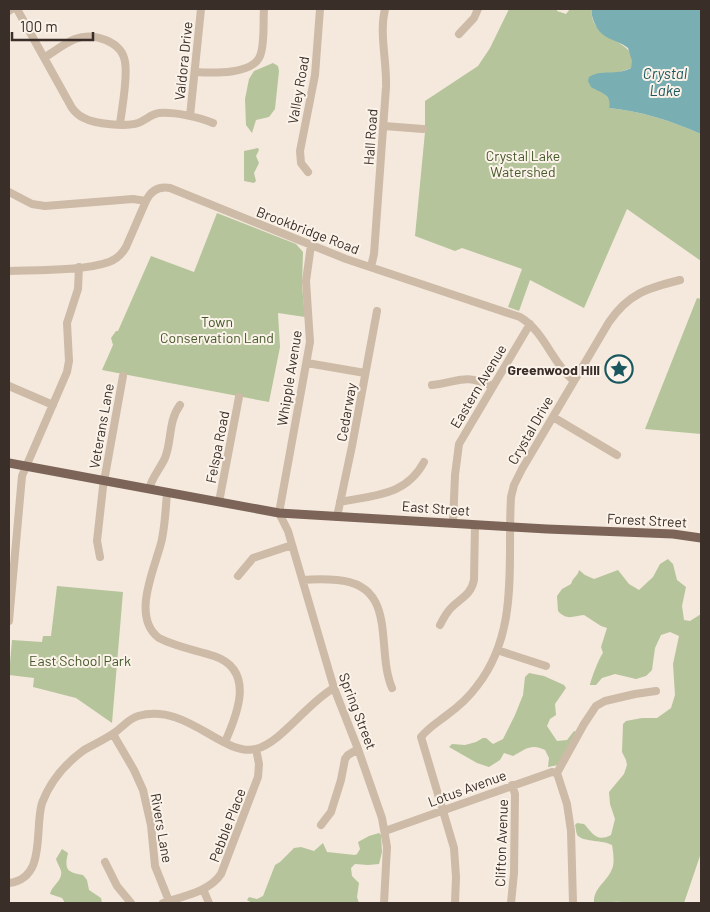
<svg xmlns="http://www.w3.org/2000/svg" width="710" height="912" viewBox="0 0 710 912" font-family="Barlow,sans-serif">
<rect width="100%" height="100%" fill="#f4e9dc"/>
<path fill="#b5c49b" d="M509 9H557V11L566 14 570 9H592C587 42 643 39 631 68L617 73 594 89 604 92 610 101 609 108C640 111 672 121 701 134V261L627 209 584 308 530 280 519 311 508 307 522 269 462 248 455 251 415 236 425 132V101L478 66 490 48Z
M273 63 278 66 279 71 275 109 269 117 256 120 252 133 246 125 245 99 249 79 254 71Z
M258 148 259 150 256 156 259 163 254 173 256 181 254 183 244 181V151Z
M217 213 296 244 303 252 302 286 305 317 278 313 280 347 269 402 102 370 113 345 111 338 116 331H118L151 256 194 272Z
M697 298 701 299V434L645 429Z
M668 559 673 564 677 580 686 587 682 606 684 620 690 621 701 614V853L684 903H627C616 900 605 903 594 903 593 888 607 882 612 869 615 863 613 851 612 845 603 840 585 842 578 836 576 834 576 828 575 825L577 823 584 824C592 832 596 843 611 835L615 819 610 804 609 792 624 774 627 765 626 760 622 752 623 724 626 721 642 718H657L671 708 675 695 673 664 679 636 670 632 661 635 655 648 652 670 646 676 636 679 615 674 602 678 596 685H590C591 679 599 658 603 653L601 647 607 628 601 626 584 615C573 616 567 621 558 611L557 596 562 589 571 584C573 577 578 576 579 570L585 575 594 579 618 570 629 584 639 590 653 577 660 564Z
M57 586 123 592 112 723 76 698 33 687 34 678 9 675 12 640 42 642 43 636H51Z
M529 673 544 676 564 685 566 688 555 704 556 715 550 719 547 726 557 741 567 740 574 731 576 732 558 765 548 767 549 758 545 750C532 743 525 749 513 756L504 753 500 760 489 767 477 763 449 747 452 744 465 745 476 742 483 738H486L493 744 503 739 515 715 523 695 525 677Z
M379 833 381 835 382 852 379 864 368 865 355 864 351 868 352 876 359 883 357 897 359 903H252L247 900 249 897 257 899 263 896 275 865 280 862 294 848 301 847 314 851 323 843 327 852 355 855 357 854 360 849 358 842 369 836Z
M62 849 68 853C64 870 67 872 83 875L87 880 89 890 101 898 102 903H65L62 898 50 894C52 885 63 881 61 871 60 867 57 863 56 859Z"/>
<path fill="#79afb3" d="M592 9H701V134C672 121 640 111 609 108 612 93 600 93 591 87L588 81 589 77C600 69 617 76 631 68L632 61 628 48C615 38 603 41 595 24 593 19 591 15 592 9Z"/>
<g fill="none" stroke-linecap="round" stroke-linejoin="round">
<path stroke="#cdbaa7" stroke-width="8" d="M17 9 72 108C75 112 79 116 84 118 95 124 126 127 138 123 146 120 151 114 159 113 175 112 199 117 213 123
M9 11 12 9
M459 34 474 18 478 9
M45 57C55 51 65 43 75 39 93 32 122 41 125 62 128 78 122 107 120 124
M195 72C213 73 252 75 260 56 265 44 263 22 264 9
M190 116 201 9
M384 126 423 129
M308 172 301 163 300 151 315 75 320 9
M9 192 32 204 45 206 133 199 146 201C151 190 159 186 170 188L346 259 520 317C545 332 552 363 574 381
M311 245 306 281 310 342 279 513 288 531 334 688 358 749 382 818 387 847 384 903
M371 267 374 254 386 87C387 61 379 34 385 9
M9 271C36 270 84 271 109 262 117 259 122 254 126 247L146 201
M307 363 365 373
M432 385C461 382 462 373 492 386
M9 386 53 405
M553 417 617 455
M149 489C152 477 160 469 165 458 172 441 168 421 180 405
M167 492C166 508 165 524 162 539 156 567 130 616 159 638 176 647 196 650 214 656 255 670 238 713 225 742
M219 502 239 397
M340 502C374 495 406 496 424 462
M337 517 352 446 377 311
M453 523 455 475 459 444 530 324
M100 557 97 541 103 487 123 376
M238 576 253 558 292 545
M303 580C315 579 326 579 337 580 399 585 375 648 392 688
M9 621 22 476 67 372 69 361 67 323 78 289 79 267
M440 625C443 619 446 613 451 608 461 598 471 595 474 580L475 525
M497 650 546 666
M113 734 134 770 143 790 151 825 155 866 169 901
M557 773 584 724 596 706 605 701 635 694 656 691
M557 773 567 804 571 831 573 903
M321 825 331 812 341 780 345 759 348 755 358 749
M385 831 552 772 557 773
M105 862 117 886 131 903
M9 883C47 878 34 830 42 803 50 782 66 763 84 750 94 744 104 740 114 733 123 727 128 719 138 716 187 702 222 757 256 749 281 743 308 702 334 688
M203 889 209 903
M163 903C183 896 209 892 221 874L258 777 259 764 256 749
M455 903 456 877 454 848 421 737C428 728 438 722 447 715 458 707 469 697 477 686 520 631 507 562 511 497L514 485 522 469 609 322C629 293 648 288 680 280
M511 903 514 873 515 794 512 785"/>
<path stroke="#7c6558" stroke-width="9" d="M9 463 279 513 547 529 673 534 701 538"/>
</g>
<defs>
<g id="sight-ring" transform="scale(1.4375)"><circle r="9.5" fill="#fbf3e9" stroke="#1a575e" stroke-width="1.5"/><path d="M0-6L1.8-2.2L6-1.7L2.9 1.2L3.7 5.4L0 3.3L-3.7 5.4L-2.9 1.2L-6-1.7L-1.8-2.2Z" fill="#1a575e"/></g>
</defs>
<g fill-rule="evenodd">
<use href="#sight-ring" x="619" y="369"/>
</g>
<g text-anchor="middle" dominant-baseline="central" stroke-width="4" stroke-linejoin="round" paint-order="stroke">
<g font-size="14" fill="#392e28" stroke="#fbf3e9">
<text transform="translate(183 61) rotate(-84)">Valdora Drive</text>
<text transform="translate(298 90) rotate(-80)">Valley Road</text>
<text transform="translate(370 137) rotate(-86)">Hall Road</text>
<text transform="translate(308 230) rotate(21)">Brookbridge Road</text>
<text transform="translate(289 378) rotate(-81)">Whipple Avenue</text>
<text transform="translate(478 386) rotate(-59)">Eastern Avenue</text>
<text transform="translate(346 412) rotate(-80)">Cedarway</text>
<text transform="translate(101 426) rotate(-80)">Veterans Lane</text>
<text transform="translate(530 430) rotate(-60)">Crystal Drive</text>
<text transform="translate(217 447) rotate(-79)">Felspa Road</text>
<text transform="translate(436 508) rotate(4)">East Street</text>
<text transform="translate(647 520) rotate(3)">Forest Street</text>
<text transform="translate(358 711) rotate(69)">Spring Street</text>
<text transform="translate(467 788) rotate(-20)">Lotus Avenue</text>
<text transform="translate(227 825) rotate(-69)">Pebble Place</text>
<text transform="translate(162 828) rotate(80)">Rivers Lane</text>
<text transform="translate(501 843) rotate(-88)">Clifton Avenue</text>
</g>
<g font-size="14" fill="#46592a" stroke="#fbf3e9">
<text x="523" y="155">Crystal Lake<tspan x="523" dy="16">Watershed</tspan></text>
<text x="217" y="321">Town<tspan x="217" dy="16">Conservation Land</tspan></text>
<text x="80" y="660">East School Park</text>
</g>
<g font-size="14" font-weight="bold" fill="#392e28" stroke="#fbf3e9" text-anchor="end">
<text x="600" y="369">Greenwood Hill</text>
</g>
<g font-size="15" font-style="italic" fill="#1a575e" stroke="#fbf3e9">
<text x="665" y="73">Crystal<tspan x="665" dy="17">Lake</tspan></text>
</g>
</g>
<rect width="710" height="912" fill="none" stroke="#392e28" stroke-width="20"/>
<path d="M12 32v8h81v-8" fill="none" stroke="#392e28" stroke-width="2.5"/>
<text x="20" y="32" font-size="15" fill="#392e28" stroke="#fbf3e9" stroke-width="4" paint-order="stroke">100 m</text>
</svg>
